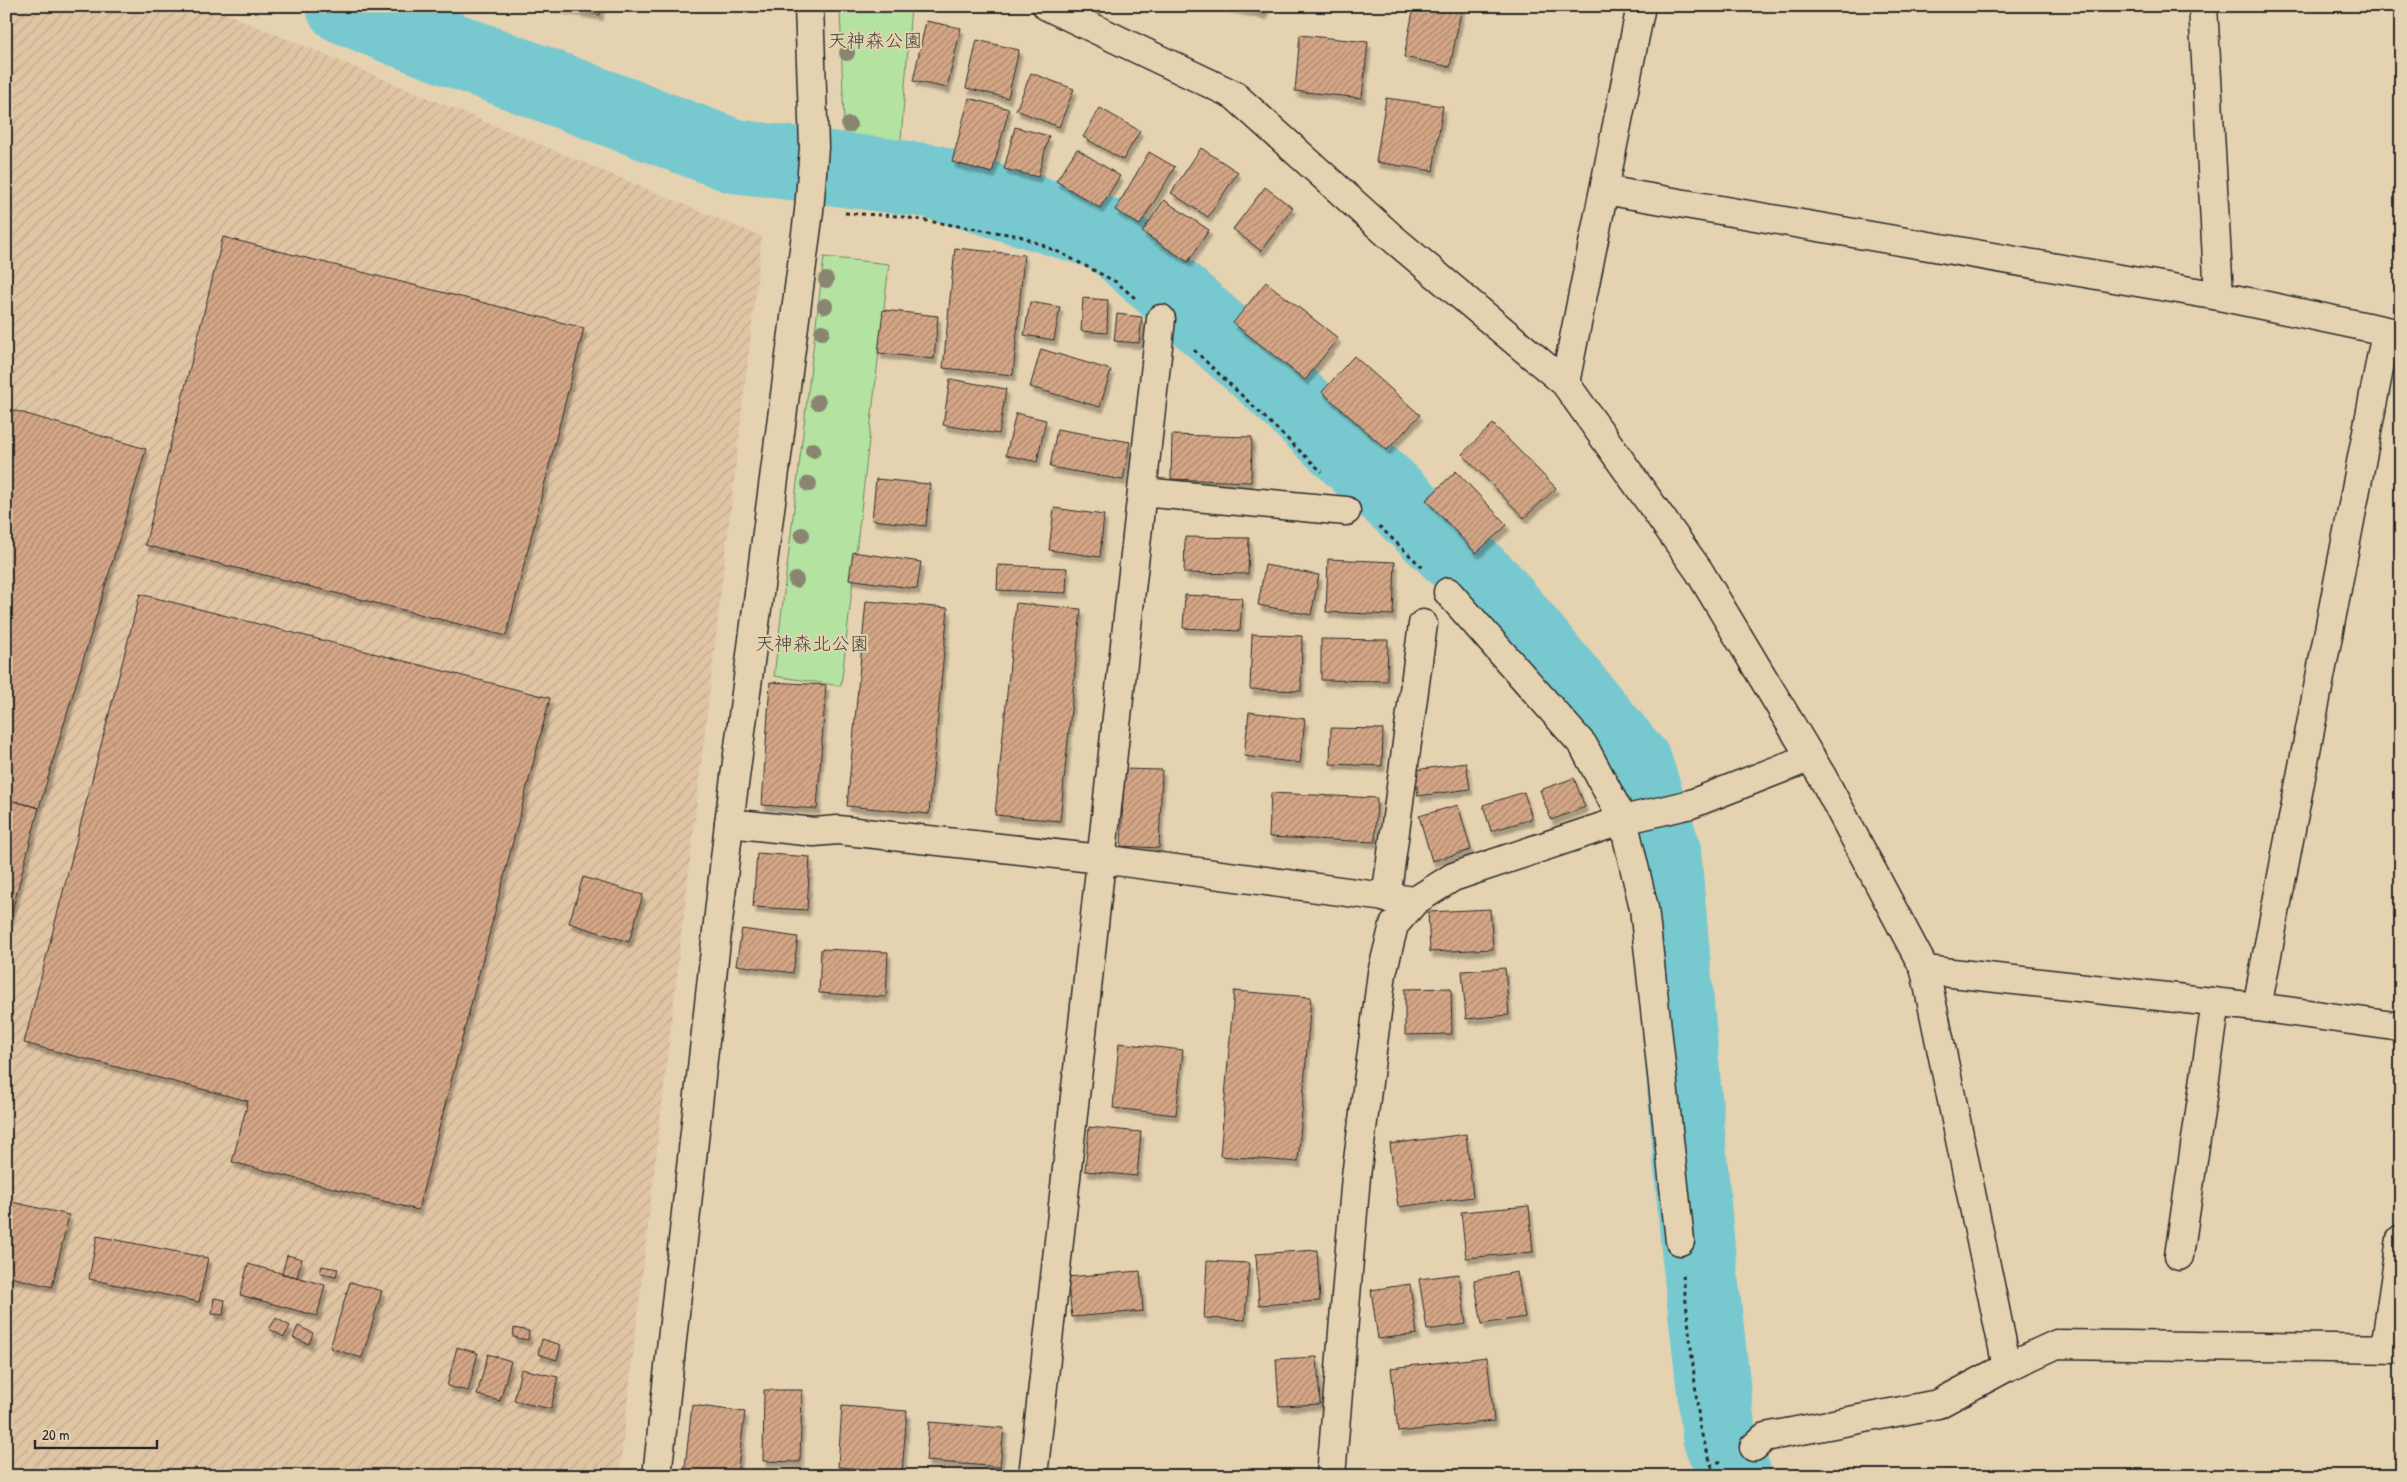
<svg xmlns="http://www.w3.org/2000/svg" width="2407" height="1482" viewBox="0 0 2407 1482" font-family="'Patrick Hand','Klee One',sans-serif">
<defs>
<pattern id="industrial-furrows" width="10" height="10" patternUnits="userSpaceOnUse" patternTransform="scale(1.25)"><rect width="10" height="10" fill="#e0c5a3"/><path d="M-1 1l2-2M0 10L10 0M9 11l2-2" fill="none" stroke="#c0a98c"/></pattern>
<pattern id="building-hatch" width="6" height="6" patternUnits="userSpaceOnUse" patternTransform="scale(1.25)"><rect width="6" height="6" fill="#d4a686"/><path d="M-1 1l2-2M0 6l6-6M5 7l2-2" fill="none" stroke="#ac876e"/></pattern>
<filter id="shadow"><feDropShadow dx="3" dy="5.5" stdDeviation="1" flood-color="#0004"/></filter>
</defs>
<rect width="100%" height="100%" fill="#e5d2b0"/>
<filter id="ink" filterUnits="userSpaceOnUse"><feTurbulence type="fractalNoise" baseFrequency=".02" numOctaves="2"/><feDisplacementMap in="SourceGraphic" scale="10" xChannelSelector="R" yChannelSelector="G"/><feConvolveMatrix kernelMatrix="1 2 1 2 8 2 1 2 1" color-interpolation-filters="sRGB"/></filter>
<g filter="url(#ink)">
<path fill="url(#industrial-furrows)" d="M6 6H208L762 237 619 1476H6Z"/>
<path fill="#b3e2a1" stroke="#6f8666" d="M840 6H911L900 153 845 154Z
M824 257 889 264 841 686 774 676Z"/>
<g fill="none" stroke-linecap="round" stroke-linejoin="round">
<path stroke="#78c9cf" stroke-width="74" d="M343 6 403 31 734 156 931 181 1108 235 1269 378 1491 589 1636 765 1664 851 1698 1249 1719 1436 1735 1476"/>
</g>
<path fill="url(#building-hatch)" stroke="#2b2b2b" filter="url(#shadow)" d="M550 6H601L600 15Z
M1223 6H1266L1264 14Z
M1414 6H1462L1450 67 1404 57Z
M926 21 961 28 947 88 913 81Z
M1300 35 1368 42 1362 98 1295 91Z
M977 40 1019 50 1008 98 966 88Z
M1031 73 1074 89 1059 127 1016 110Z
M969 98 1009 109 992 173 952 162Z
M1386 98 1443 106 1433 171 1376 162Z
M1100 108 1140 131 1123 160 1083 137Z
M1015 127 1049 136 1038 177 1004 169Z
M1201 148 1238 172 1208 217 1171 193Z
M1077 149 1120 176 1100 208 1056 181Z
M1149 152 1175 167 1140 225 1115 210Z
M1265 187 1293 208 1261 251 1233 229Z
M1164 200 1209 230 1188 262 1142 232Z
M223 237 584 328 506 636 145 545Z
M955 248 1024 255 1013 375 943 368Z
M1266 282 1338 338 1305 380 1233 323Z
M1083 298 1108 300 1107 333 1081 331Z
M1030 302 1060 307 1054 340 1024 335Z
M883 310 938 316 934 359 878 353Z
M1117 314 1142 317 1139 343 1114 341Z
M1041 349 1111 370 1100 407 1030 387Z
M1354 356 1420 415 1387 450 1322 392Z
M950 379 1006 389 999 434 943 425Z
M6 408 146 449 39 808 6 799Z
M1016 413 1046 420 1037 462 1006 455Z
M1493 424 1556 488 1524 518 1462 454Z
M1057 429 1130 442 1123 480 1050 467Z
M1172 435 1252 437 1251 482 1171 479Z
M1456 471 1507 525 1476 553 1426 500Z
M876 479 930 484 926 526 872 520Z
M1054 508 1104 515 1100 557 1049 550Z
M1185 537 1249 538 1248 574 1184 573Z
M853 552 921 562 917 589 849 579Z
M1328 559 1395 562 1393 615 1326 612Z
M998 565 1067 568 1066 593 997 590Z
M1265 565 1319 575 1311 615 1258 605Z
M140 594 550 698 418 1210 232 1162 248 1101 24 1043Z
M1185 595 1242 598 1240 631 1183 628Z
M866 601 948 608 929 814 847 806Z
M1016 603 1081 609 1060 821 995 815Z
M1252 634 1302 636 1301 691 1250 689Z
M1321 639 1388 640 1387 681 1321 680Z
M770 682 826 685 817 809 762 805Z
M1249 712 1305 719 1300 763 1244 756Z
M1331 728 1383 729 1382 766 1330 764Z
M1466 763 1470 789 1418 796 1415 770Z
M1124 769 1162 770 1159 848 1121 846Z
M1574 778 1585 807 1551 820 1540 790Z
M1524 792 1532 819 1491 831 1483 805Z
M1271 793 1377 798 1375 842 1269 837Z
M6 799 39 808 6 934Z
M1458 805 1471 850 1432 861 1419 816Z
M757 853 810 857 807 910 753 907Z
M583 877 643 895 629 942 569 923Z
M1490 909 1493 949 1430 952 1428 912Z
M742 929 798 937 793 973 736 965Z
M821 949 888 952 886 997 819 993Z
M1505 968 1509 1015 1466 1019 1462 971Z
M1451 988 1452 1034 1405 1035V989Z
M1234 991 1311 997 1298 1162 1220 1156Z
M1119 1043 1183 1050 1176 1115 1113 1108Z
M1089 1127 1141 1132 1137 1176 1085 1171Z
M1466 1134 1473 1197 1398 1207 1390 1144Z
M8 1201 69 1215 52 1287 6 1276V1209Z
M1529 1206 1533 1252 1466 1258 1461 1212Z
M97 1236 208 1258 199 1302 89 1279Z
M1317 1250 1320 1301 1259 1305 1256 1254Z
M287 1255 302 1259 297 1277 282 1274Z
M1207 1261 1249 1263 1245 1320 1204 1318Z
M248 1264 325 1285 317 1316 240 1295Z
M322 1266 338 1269 336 1276 320 1273Z
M1140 1271 1143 1311 1072 1317 1067 1277Z
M1517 1272 1525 1317 1482 1324 1474 1280Z
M1459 1274 1466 1324 1427 1330 1419 1279Z
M350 1282 382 1291 362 1358 330 1348Z
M1410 1284 1417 1334 1378 1339 1371 1290Z
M214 1298 225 1300 223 1315 212 1314Z
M276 1318 290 1326 284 1337 269 1329Z
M298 1326 313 1333 309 1344 293 1338Z
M514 1328 529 1331 528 1340 513 1337Z
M542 1339 561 1345 557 1360 538 1354Z
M457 1347 478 1353 468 1391 447 1386Z
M488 1354 511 1361 500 1401 477 1395Z
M1317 1357 1320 1404 1279 1406 1276 1359Z
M1487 1357 1494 1421 1398 1432 1391 1368Z
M521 1369 558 1377 551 1409 514 1401Z
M764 1390H802L800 1462 763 1461Z
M692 1405 745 1412 737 1476H684Z
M842 1406 907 1411 902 1472 838 1467Z
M929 1422 1004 1428 1000 1467 926 1461Z"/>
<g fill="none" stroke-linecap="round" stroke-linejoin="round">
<g stroke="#2b2b2b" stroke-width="31">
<path id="minor" d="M1047 6 1234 95 1389 235 1565 383 1699 571 1823 778 1925 970 2007 1367
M2203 6 2219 296
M1604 190 2219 296 2401 334
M1565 383 1641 6
M1142 492 1346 511
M1448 592 1583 745 1623 820 1644 908 1680 1241
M729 823 814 832 838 830 1101 859 1415 901
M1386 898 1423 624
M1925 970 2257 1007 2401 1027
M2257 1007 2386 332
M2179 1256 2216 1002
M2385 1348 2401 1239
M1754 1447 1765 1437 1938 1404 2007 1367 2057 1344 2401 1349
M1033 1476 1161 319
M1331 1476 1356 1176 1382 973 1394 925 1415 901 1453 877 1623 820 1691 804 1811 757"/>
</g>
<g stroke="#2b2b2b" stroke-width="31">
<path id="tertiary" d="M657 1476 729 823 809 211 814 147 809 6"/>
</g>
<path stroke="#2b2b2b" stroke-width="3" stroke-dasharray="4 4" stroke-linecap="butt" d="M845 213 897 216 1020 236 1061 253 1116 282 1135 298
M1194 350 1322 472
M1379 526 1423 568
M1683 1275 1700 1429 1715 1476
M1710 1466 1721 1461"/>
<use href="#minor" stroke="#e5d2b0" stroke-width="28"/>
<use href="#tertiary" stroke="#e5d2b0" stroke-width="28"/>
</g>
<g fill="#8a8571">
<circle cx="847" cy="53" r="8"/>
<circle cx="849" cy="125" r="8"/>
<circle cx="826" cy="280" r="8"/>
<circle cx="825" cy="306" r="8"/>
<circle cx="822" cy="332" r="8"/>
<circle cx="818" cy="402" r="8"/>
<circle cx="813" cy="450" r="8"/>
<circle cx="809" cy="484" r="8"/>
<circle cx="802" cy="535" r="8"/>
<circle cx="796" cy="580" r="8"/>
</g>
</g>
<g text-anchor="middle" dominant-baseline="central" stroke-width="4" stroke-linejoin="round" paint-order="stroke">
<g font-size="19" fill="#3f463d" stroke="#e5d2b0">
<text x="875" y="40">天神森公園</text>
<text x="812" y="643">天神森北公園</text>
</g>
</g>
<rect width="2407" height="1482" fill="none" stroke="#e5d2b0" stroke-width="25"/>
<rect x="12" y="12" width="2382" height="1457" fill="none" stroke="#2b2b2b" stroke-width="2" filter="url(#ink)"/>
<path d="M35 1440v8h122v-8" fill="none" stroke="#2b2b2b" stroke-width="2.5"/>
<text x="42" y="1440" font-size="15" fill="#2b2b2b" stroke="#e5d2b0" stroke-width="4" paint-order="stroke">20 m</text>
</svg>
